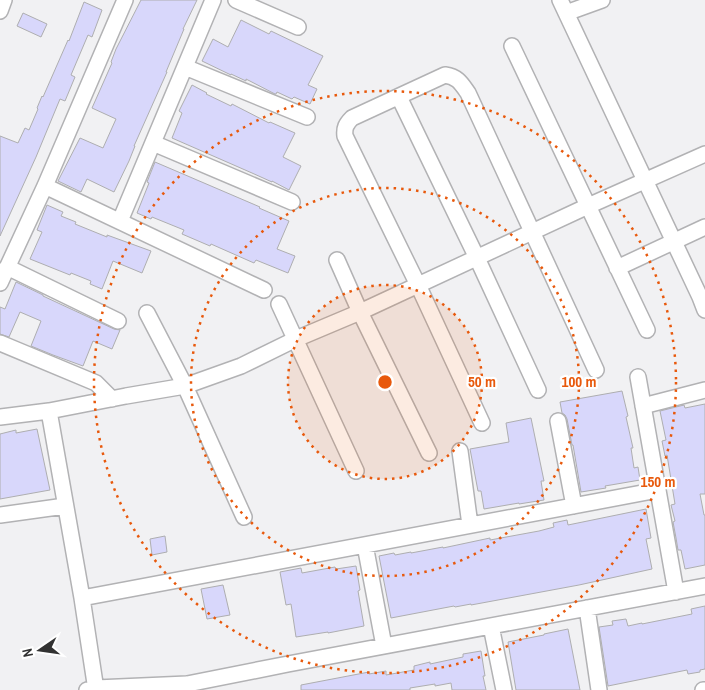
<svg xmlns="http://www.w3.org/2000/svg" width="705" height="690" viewBox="0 0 705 690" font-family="'Archivo Narrow',sans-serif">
<rect width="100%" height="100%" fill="#f1f1f3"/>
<path fill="#d8d7fb" stroke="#aeaeb0" d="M141 0H197L183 29H184L166 72H167L134 146H135L129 161 114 192 87 179 81 192 58 181 80 138 103 148 116 119 92 108 112 63 111 62 116 49Z
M84 2 102 10 92 37 88 35 71 75 75 77 65 101 60 99 36 157 0 236V136L18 143 25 128 29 130 38 109 37 108 42 96 43 97 68 40 69 41Z
M23 13 47 24 41 37 17 26Z
M241 20 269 34 271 31 323 56 308 85 317 89 310 104 294 97 292 99 277 92 276 94H275L246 79V81L231 74V75L202 61 213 39 228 47Z
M192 85 207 93 206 94 231 106 232 104 269 123 270 122 295 133 283 157 301 166 289 190 272 181V182L252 173 172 138 182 113 179 111Z
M155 162 260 207 259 208 289 221 277 249 295 256 288 273 256 260 254 263 211 244 210 246 182 234 184 230 152 217 151 219 137 213 149 183 147 182Z
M47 205 63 212 61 216 76 222 75 224 107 237V235L151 251 142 273 113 261 102 289 90 284 91 281 71 273 70 275 30 259 42 232 37 230Z
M16 282 43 295V296L114 329 120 330 112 349 93 341 83 366 53 355 31 346 41 321 20 312 9 337 0 334V307L5 309Z
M622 391 628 416 626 417 633 448H631L634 468 638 467 640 480 605 486 606 488 581 492 573 445H572L567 419 565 415 562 413 560 402Z
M705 404V494H700L704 515H705V565L685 569 681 550H678L676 538 673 522 675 521 671 505 675 504 667 455 665 456 662 441 666 440 660 411 684 405 685 408Z
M531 418 544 481H541L544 500 519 504V503L484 509 481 491H478L470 449 509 442 506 423Z
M37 429 50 490 0 499V434L16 430V433Z
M646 509 651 538 646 539 652 569 579 585 471 605V604L455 607 454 606 391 618 379 556 394 553 395 555 411 552V553L443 547V548L490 538V540L539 531 554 527 553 523 567 520 568 525Z
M165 536 167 552 152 555 150 539Z
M356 566 360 590 358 591 364 626 328 633V632L296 637 291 604 286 605 280 572 301 568 302 573 335 567 336 569Z
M223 585 230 615 207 619 201 589Z
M705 606V669L700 670V672L688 674 687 670 608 686 599 627 613 625 612 621 626 619 628 626 642 623V624L692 614 691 609Z
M568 629 580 690H516L508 642 544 635V634Z
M481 651 485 676H483L486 690H452L451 683 435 686V684L410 688V690H301V685L369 672V674L386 671V675L414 670V666L430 662V664L463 657V654Z"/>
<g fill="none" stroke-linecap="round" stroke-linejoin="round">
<g stroke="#b2b2b4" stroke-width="18">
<path id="minor" d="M236 0 298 27
M560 0 700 297 705 310
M0 11 4 0
M566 13 602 0
M512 46 647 330
M185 67 307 117
M399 97 477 258 538 390
M153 143 292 202
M45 186 264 290
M120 221 213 0
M337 260 360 312 429 453
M7 267 118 321
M617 268 705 227
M0 283 45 186 125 0
M279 304 356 471
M147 313 185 386 244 517
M0 343 96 383 112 399
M638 377 676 592
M643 406 705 390
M49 411 126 396 185 386 241 366 296 339 360 312 588 206 705 154
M0 417 49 411 82 598 96 690
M558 421 574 506
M482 423 418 285 345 136C344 128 346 124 352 118L445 75C458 77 461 83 468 93L596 370
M460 451 470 525
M0 515 65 506
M365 545 384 646
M82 598 658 490
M587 608 599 690
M491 626 504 690
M87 690 96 688 187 684 288 664 705 586
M703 690H705"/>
</g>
<use href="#minor" stroke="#fff" stroke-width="15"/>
</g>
<circle cx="385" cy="382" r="97" fill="#e8590c" fill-opacity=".12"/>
<g fill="none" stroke="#e8590c" stroke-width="2.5" stroke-dasharray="2.5 5">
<circle cx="385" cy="382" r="97"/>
<circle cx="385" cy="382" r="194"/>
<circle cx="385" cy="382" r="291"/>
</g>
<circle cx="385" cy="382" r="8" fill="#e8590c" stroke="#fff" stroke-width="2.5"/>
<g font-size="15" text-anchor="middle" font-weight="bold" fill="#e8590c" stroke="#fff" stroke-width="4.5" stroke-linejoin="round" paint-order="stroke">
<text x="482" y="387">50 m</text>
<text x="579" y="387">100 m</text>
<text x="658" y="487">150 m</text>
</g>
<g transform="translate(40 650) rotate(257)" stroke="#ffffff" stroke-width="4" paint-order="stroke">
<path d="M0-4L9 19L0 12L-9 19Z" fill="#323232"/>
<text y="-8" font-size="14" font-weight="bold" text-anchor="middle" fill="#323232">N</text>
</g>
</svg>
